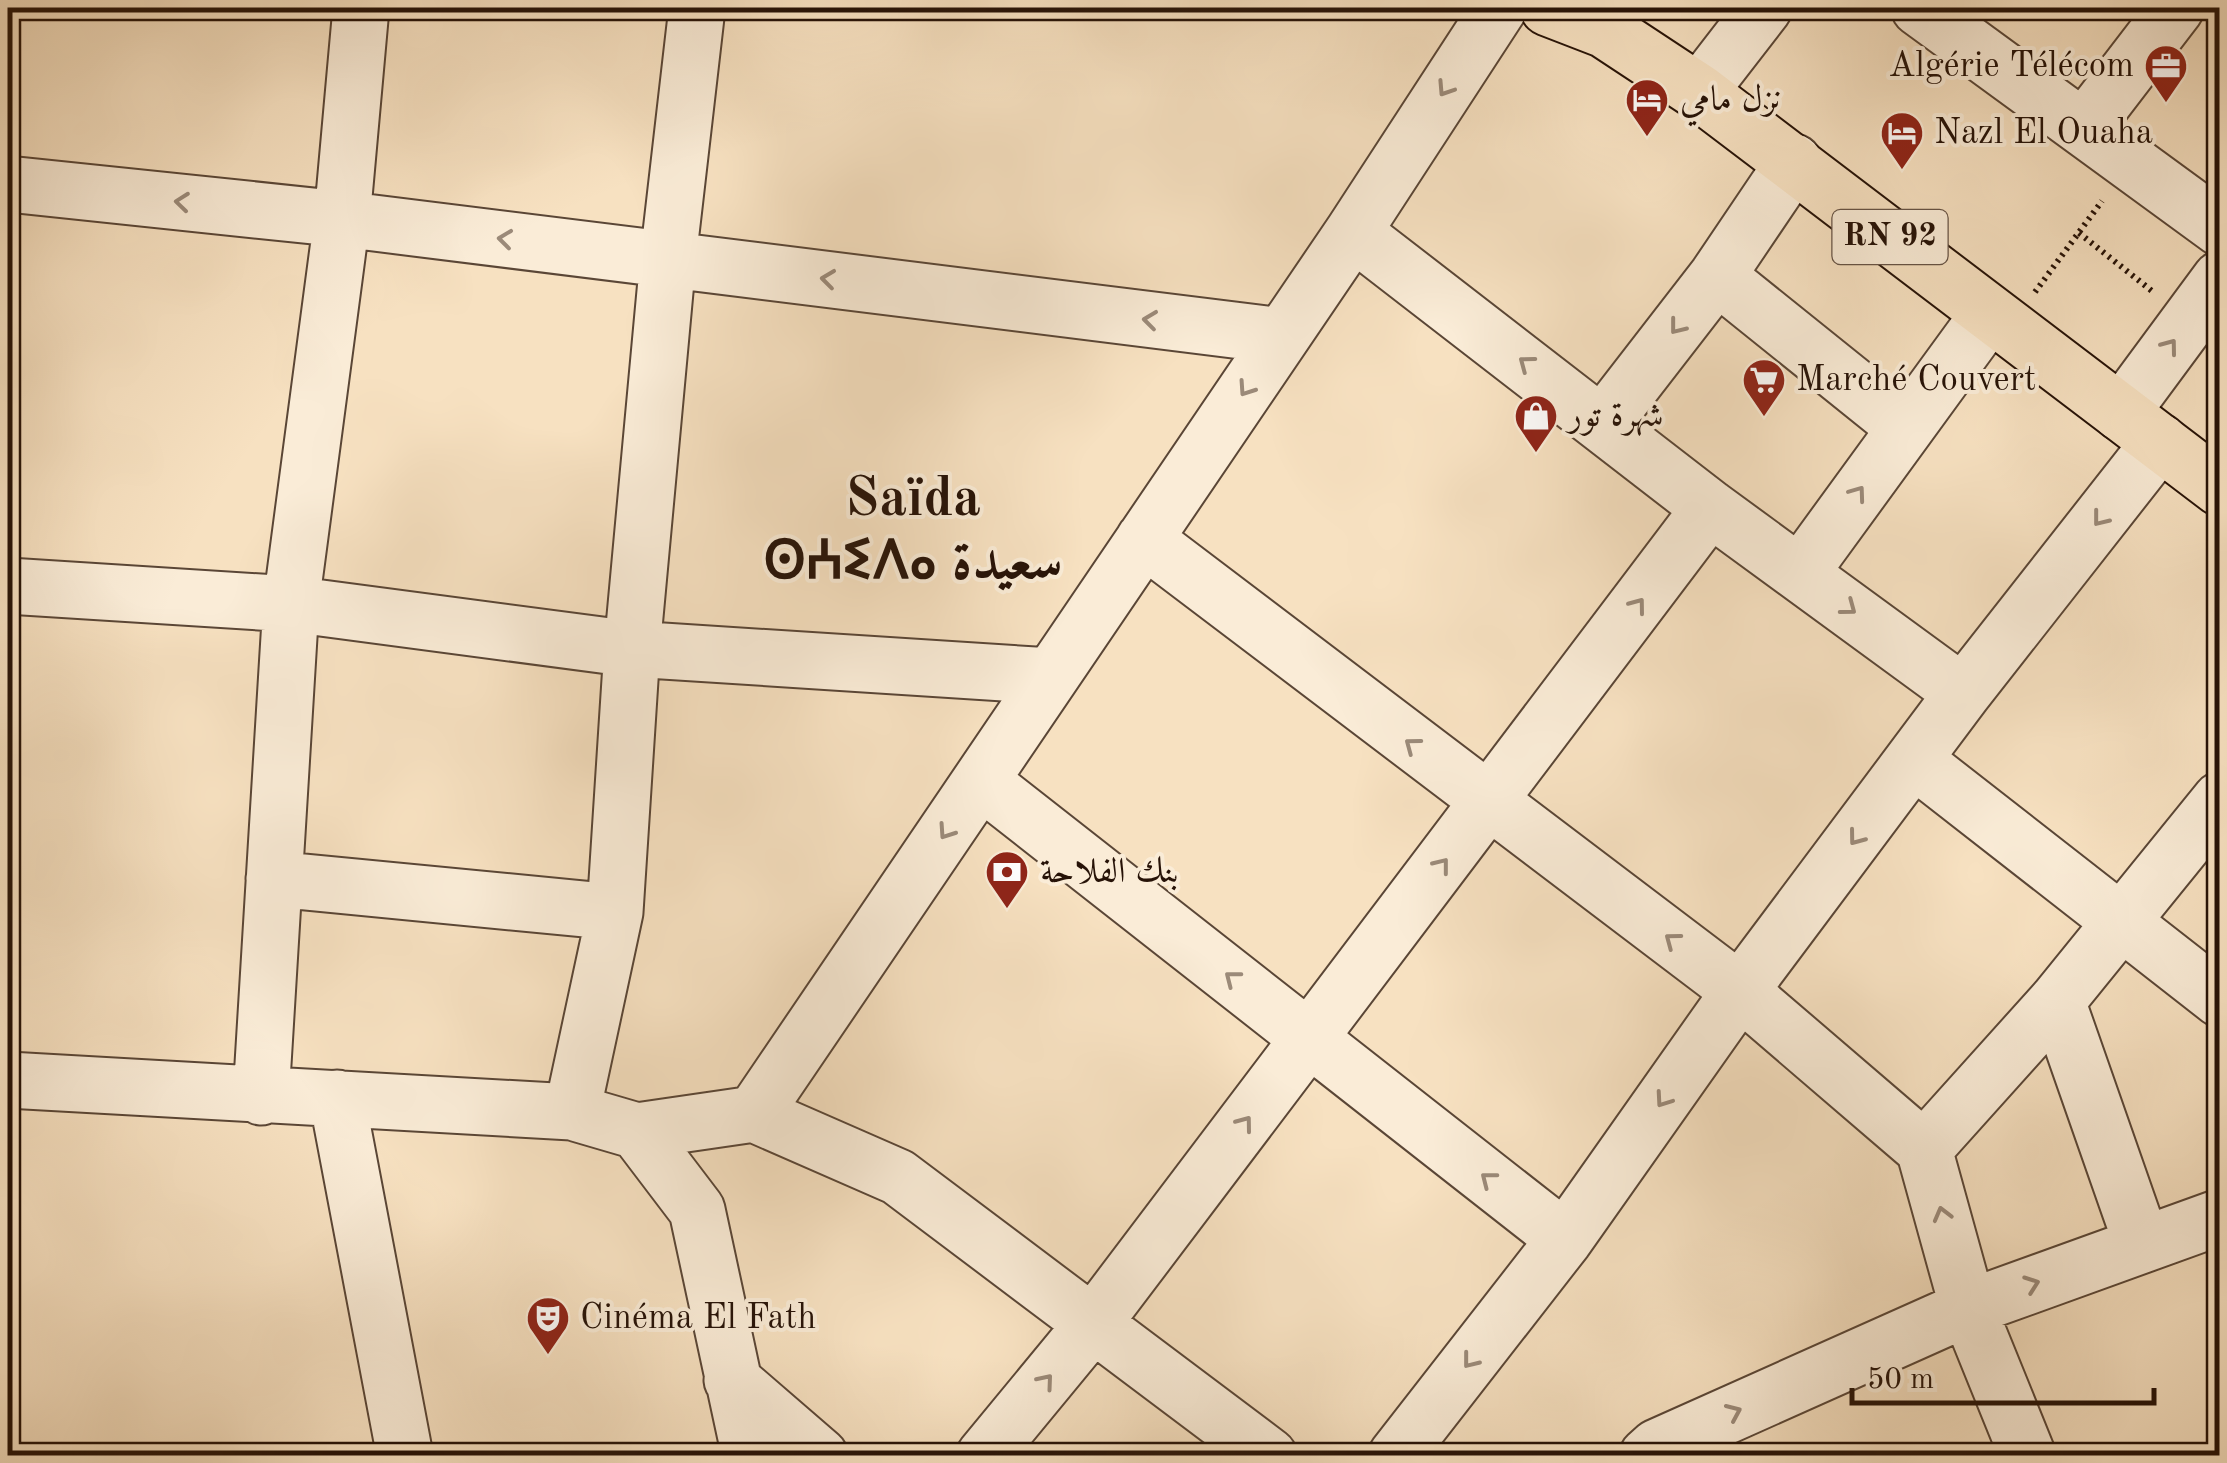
<svg xmlns="http://www.w3.org/2000/svg" width="2227" height="1463" viewBox="0 0 2227 1463" font-family="'Old Standard TT',Amiri,'Noto Sans Tifinagh',serif">
<rect width="100%" height="100%" fill="#f7e1c1"/>
<filter id="stains"><feTurbulence type="fractalNoise" baseFrequency=".002" numOctaves="4"/><feColorMatrix values="0 0 0 0 .2 0 0 0 0 .09 0 0 0 0 .02 0 0 0 .5 -.17"/></filter>
<radialGradient id="worn" r=".72"><stop offset=".6" stop-color="#630" stop-opacity="0"/><stop offset="1" stop-color="#630" stop-opacity=".3"/></radialGradient>
<g fill="none" stroke-linecap="round" stroke-linejoin="round">
<g stroke="#5a4636" stroke-width="59">
<path id="minor" d="M1919 8 2220 228
M1699 92 1764 8
M2084 128 2176 8
M8 184 342 219 1282 336
M1353 232 1710 508 1963 693
M1717 276 1906 428
M2121 413 2220 279
M1604 422 1717 276 1794 162
M1144 539 1740 991 1924 1149 1968 1308 2028 1456
M1801 572 1989 314
M8 586 291 604 632 649 1051 676
M1914 760 2220 999
M981 781 1565 1239
M274 879 615 912
M2057 1001 2142 1244
M8 1080 572 1112 637 1131 754 1114 898 1177 1269 1456
M261 1097 291 604 342 219 361 8
M337 1098 405 1456
M572 1112 615 912 632 649 668 259 697 8
M754 1114 1353 232 1499 8
M637 1131 697 1210 750 1456
M1924 1149 2057 1001 2220 800
M732 1380 820 1456
M984 1456 1092 1325 1710 508
M1396 1456 1565 1239 1740 991 1963 693 2160 442
M1647 1456 1657 1447 1968 1308 2220 1217"/>
</g>
<g stroke="#261207" stroke-width="59">
<path id="major" d="M1548 8 1605 30 1699 92 2220 488"/>
</g>
<path stroke="#261207" stroke-width="6" stroke-dasharray="2.5 5" stroke-linecap="butt" d="M2079 233 2152 291
M2035 292 2102 201"/>
<use href="#minor" stroke="#faecd7" stroke-width="55"/>
<use href="#major" stroke="#f7e1c1" stroke-width="55"/>
</g>
<defs><path id="oneway-chevron" d="M-2-3.5L2.5 0L-2 3.5" fill="none" stroke-width="1.6" stroke-linecap="round" stroke-linejoin="round" transform="scale(2.5)"/></defs>
<g stroke="#9b8a79">
<use href="#oneway-chevron" transform="translate(1445 89) rotate(123)"/>
<use href="#oneway-chevron" transform="translate(182 202) rotate(-174)"/>
<use href="#oneway-chevron" transform="translate(505 239) rotate(-173)"/>
<use href="#oneway-chevron" transform="translate(828 279) rotate(-173)"/>
<use href="#oneway-chevron" transform="translate(1150 320) rotate(-173)"/>
<use href="#oneway-chevron" transform="translate(1677 327) rotate(128)"/>
<use href="#oneway-chevron" transform="translate(2170 346) rotate(-53)"/>
<use href="#oneway-chevron" transform="translate(1526 363) rotate(-143)"/>
<use href="#oneway-chevron" transform="translate(1246 389) rotate(124)"/>
<use href="#oneway-chevron" transform="translate(1858 493) rotate(-54)"/>
<use href="#oneway-chevron" transform="translate(2100 519) rotate(128)"/>
<use href="#oneway-chevron" transform="translate(1638 605) rotate(-53)"/>
<use href="#oneway-chevron" transform="translate(1849 608) rotate(37)"/>
<use href="#oneway-chevron" transform="translate(1412 745) rotate(-143)"/>
<use href="#oneway-chevron" transform="translate(946 832) rotate(124)"/>
<use href="#oneway-chevron" transform="translate(1856 838) rotate(127)"/>
<use href="#oneway-chevron" transform="translate(1442 865) rotate(-52)"/>
<use href="#oneway-chevron" transform="translate(1672 940) rotate(-143)"/>
<use href="#oneway-chevron" transform="translate(1232 978) rotate(-142)"/>
<use href="#oneway-chevron" transform="translate(1663 1100) rotate(125)"/>
<use href="#oneway-chevron" transform="translate(1245 1123) rotate(-53)"/>
<use href="#oneway-chevron" transform="translate(1488 1179) rotate(-142)"/>
<use href="#oneway-chevron" transform="translate(1942 1214) rotate(-105)"/>
<use href="#oneway-chevron" transform="translate(2032 1284) rotate(-20)"/>
<use href="#oneway-chevron" transform="translate(1470 1361) rotate(128)"/>
<use href="#oneway-chevron" transform="translate(1046 1381) rotate(-50)"/>
<use href="#oneway-chevron" transform="translate(1734 1412) rotate(-24)"/>
</g>
<defs>
<g id="office-pin" transform="scale(2.25)"><path d="M0 17L-7.5 6A9.5 9.5 0 1 1 7.5 6Z" fill="#8f2418" stroke="#faecd7"/><path d="M-6-3h4V-5.5h4V-3h4V5H-6ZM-1-4.5V-3h2v-1.5ZM-6 0V1H6V0Z" fill="#fff"/></g>
<g id="hotel-pin" transform="scale(2.25)"><path d="M0 17L-7.5 6A9.5 9.5 0 1 1 7.5 6Z" fill="#8f2418" stroke="#faecd7"/><path d="M-6-4.5h1.5V1H6V5H4.5V3h-9V5H-6ZM-4 0a1.8 1.8 0 1 1 3.6 0ZM.5 0V-2.5h3Q6-2.5 6 0Z" fill="#fff"/></g>
<g id="supermarket-pin" transform="scale(2.25)"><path d="M0 17L-7.5 6A9.5 9.5 0 1 1 7.5 6Z" fill="#8f2418" stroke="#faecd7"/><path d="M-6-5.5h2.5l.6 2H6L4.5 2H-2.5L-4.4-4H-6ZM-1.5 3.2a1.3 1.3 0 1 0 .1 0ZM3 3.2a1.3 1.3 0 1 0 .1 0Z" fill="#fff"/></g>
<g id="shop-pin" transform="scale(2.25)"><path d="M0 17L-7.5 6A9.5 9.5 0 1 1 7.5 6Z" fill="#8f2418" stroke="#faecd7"/><path d="M-5-2.5h2.3a2.7 3.5 0 0 1 5.4 0H5L5.5 6h-11ZM-1.5-2.5h3a1.5 2.3 0 0 0-3 0Z" fill="#fff"/></g>
<g id="bank-pin" transform="scale(2.25)"><path d="M0 17L-7.5 6A9.5 9.5 0 1 1 7.5 6Z" fill="#8f2418" stroke="#faecd7"/><path d="M-6-4H6V4H-6ZM0-2.3a2.3 2.3 0 1 0 0 4.6a2.3 2.3 0 1 0 0-4.6Z" fill="#fff"/></g>
<g id="theatre-pin" transform="scale(2.25)"><path d="M0 17L-7.5 6A9.5 9.5 0 1 1 7.5 6Z" fill="#8f2418" stroke="#faecd7"/><path d="M-5-5.5Q0-4 5-5.5V0Q5 5 0 6Q-5 5-5 0ZM-3.3-2.5H-1v1.5H-3.3ZM1-2.5H3.3v1.5H1ZM-2.8 1Q0 5.5 2.8 1Z" fill="#fff"/></g>
</defs>
<g fill-rule="evenodd">
<use href="#office-pin" x="2166" y="66"/>
<use href="#hotel-pin" x="1647" y="100"/>
<use href="#hotel-pin" x="1902" y="133"/>
<use href="#supermarket-pin" x="1764" y="380"/>
<use href="#shop-pin" x="1536" y="416"/>
<use href="#bank-pin" x="1007" y="872"/>
<use href="#theatre-pin" x="548" y="1318"/>
</g>
<g text-anchor="middle" dominant-baseline="central" stroke-width="8" stroke-linejoin="round" paint-order="stroke">
<rect fill="#faecd7" stroke="#665345" stroke-width="2.5" x="1832.5" y="210" width="115" height="54" rx="8"/>
<g font-size="32" font-weight="bold" fill="#261207">
<text x="1890" y="237">RN 92</text>
</g>
<g font-size="35" fill="#261207" stroke="#faecd7" text-anchor="start">
<text x="2134" y="66" text-anchor="end">Algérie Télécom</text>
<text x="1680" y="100">نزل مامي</text>
<text x="1934" y="133">Nazl El Ouaha</text>
<text x="1796" y="380">Marché Couvert</text>
<text x="1568" y="416">شهرة تور</text>
<text x="1040" y="872">بنك الفلاحة</text>
<text x="580" y="1318">Cinéma El Fath</text>
</g>
<g font-size="55" font-weight="bold" fill="#261207" stroke="#faecd7">
<text x="913" y="500">Saïda<tspan x="913" dy="63">ⵙⵄⵉⴷⴰ سعيدة</tspan></text>
</g>
</g>
<rect width="2227" height="1463" fill="none" stroke="#f7e1c1" stroke-width="40"/>
<rect x="10" y="10" width="2207" height="1443" fill="none" stroke="#261207" stroke-width="5"/>
<rect x="20" y="20" width="2187" height="1423" fill="none" stroke="#261207" stroke-width="2.5"/>
<path d="M1852 1388v15h302v-15" fill="none" stroke="#261207" stroke-width="5"/>
<text x="1867" y="1388" font-size="30" fill="#261207" stroke="#faecd7" stroke-width="8" paint-order="stroke">50 m</text>
<rect width="100%" height="100%" filter="url(#stains)"/>
<rect width="100%" height="100%" fill="url(#worn)"/>
</svg>
